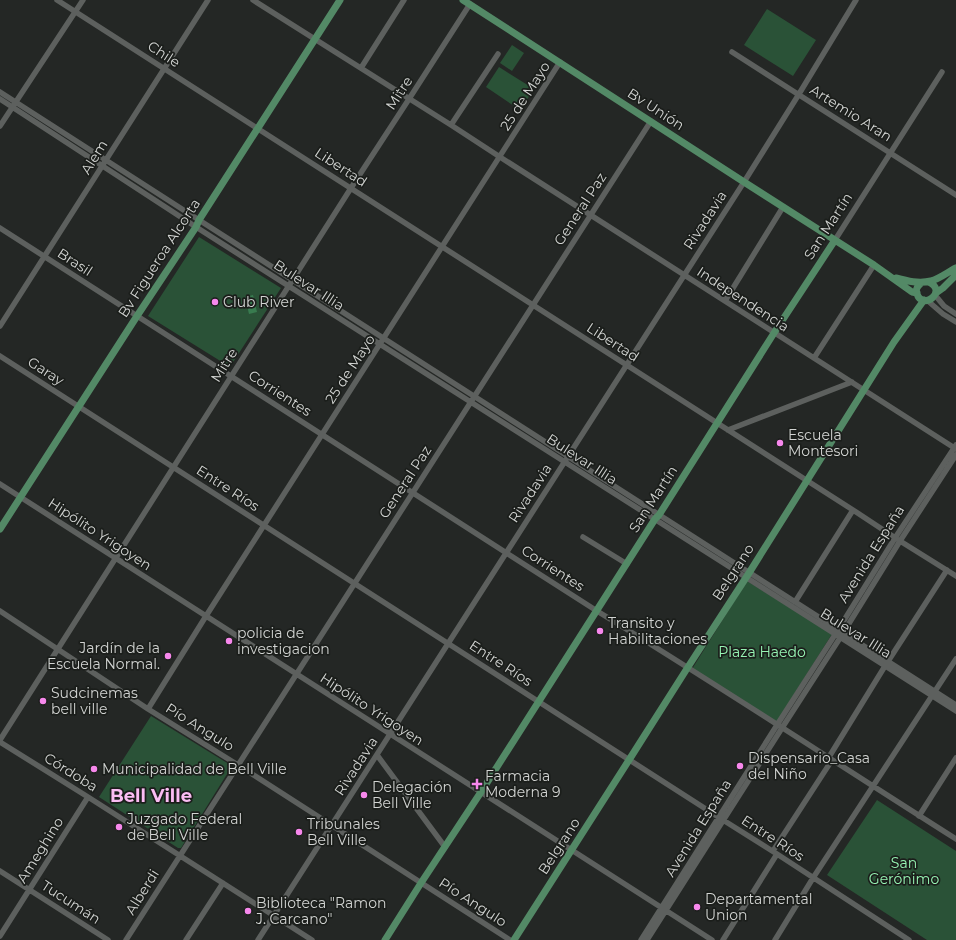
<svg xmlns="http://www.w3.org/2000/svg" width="956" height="940" viewBox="0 0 956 940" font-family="Montserrat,sans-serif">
<rect width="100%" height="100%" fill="#242725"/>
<path fill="#2a5237" d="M767 9 816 40 793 76 744 45Z
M512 45 524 53 512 71 500 63Z
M499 67 534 89 520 110 486 87Z
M199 237 281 288 230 367 148 316Z
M747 581 832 634 776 723 692 669Z
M151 716 232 766 181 848H178L99 797Z
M877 800 956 851V940H927L827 875Z"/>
<path fill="#387b4f" d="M253 295 257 312 249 314 245 297Z"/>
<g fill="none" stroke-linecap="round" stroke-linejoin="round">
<path stroke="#5d605e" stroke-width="5.5" d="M57 0 853 510 900 541 956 576
M253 0 451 125 500 157 956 449
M732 52 956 195
M361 68 404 0
M0 92 199 220 956 705
M0 99 196 227 956 711
M451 125 498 54
M0 126 83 0
M0 228 597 611C718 685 836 763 956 839
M835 240 942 72
M935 295 944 306 956 314
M725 301 783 207
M928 301 943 314 956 322
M0 326 208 0
M0 356 723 820 777 854 909 940
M814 358 874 265
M728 430 852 382
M0 484 712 940
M583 537 627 564
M795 602 853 510
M0 611 148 709 238 765 510 940
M148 709 206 616 560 62
M0 740 351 188 409 99 470 4
M0 742 88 797 312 940
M377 755 445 847
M829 757 885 666 947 570
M919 816 956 758
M773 851 832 760
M0 871 108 940
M0 936 88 797
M126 940 651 121
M186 940 223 883
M258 940 744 182 799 94 856 0
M641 940 777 725 838 630 895 538 956 445
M647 940 782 728 840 638 900 541 956 455
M723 940 777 854
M775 940 813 878 956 659"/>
<path stroke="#538966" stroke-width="7" d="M463 0 744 182 874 265 912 292 917 293
M896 278C907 281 919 284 931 281 939 279 948 272 956 268
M921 283C918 286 915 289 917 294 923 311 948 291 929 282
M936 293 943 288 956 275
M0 529 137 316 196 227 199 220 340 0
M385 940 421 883 481 792 655 519 659 515 774 333 835 240
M514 940 629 760 688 667 749 573 894 342 924 300"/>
</g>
<g fill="#f788ec" stroke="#1b1e1b" stroke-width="1.5">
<circle cx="215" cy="302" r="4"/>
<circle cx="780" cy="443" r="4"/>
<circle cx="600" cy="631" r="4"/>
<circle cx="229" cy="641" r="4"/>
<circle cx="168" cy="656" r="4"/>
<circle cx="43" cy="701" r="4"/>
<circle cx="740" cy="766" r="4"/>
<circle cx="94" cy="769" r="4"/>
<path d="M475 778h4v4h4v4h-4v4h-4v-4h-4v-4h4z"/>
<circle cx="364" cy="795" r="4"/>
<circle cx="119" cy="827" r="4"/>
<circle cx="299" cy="832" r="4"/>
<circle cx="697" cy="907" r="4"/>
<circle cx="248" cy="911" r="4"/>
</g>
<g text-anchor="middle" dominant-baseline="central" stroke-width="3.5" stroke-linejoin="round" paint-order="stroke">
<g font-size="14" fill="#d2d4d2" stroke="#1b1e1b">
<text transform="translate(164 54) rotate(33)">Chile</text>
<text transform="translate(399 93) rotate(-57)">Mitre</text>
<text transform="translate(525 96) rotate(-57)">25 de Mayo</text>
<text transform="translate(656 109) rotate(33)">Bv Unión</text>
<text transform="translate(851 113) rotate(32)">Artemio Aran</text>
<text transform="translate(94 157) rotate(-58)">Alem</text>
<text transform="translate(341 167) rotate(33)">Libertad</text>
<text transform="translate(580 209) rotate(-57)">General Paz</text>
<text transform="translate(705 220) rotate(-57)">Rivadavia</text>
<text transform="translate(828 226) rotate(-57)">San Martín</text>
<text transform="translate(159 258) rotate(-57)">Bv Figueroa Alcorta</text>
<text transform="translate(75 262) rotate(33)">Brasil</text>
<text transform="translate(309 285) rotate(33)">Bulevar Illia</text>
<text transform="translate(743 299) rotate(33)">Independencia</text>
<text transform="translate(613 342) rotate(33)">Libertad</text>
<text transform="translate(224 365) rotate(-58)">Mitre</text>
<text transform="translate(350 369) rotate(-57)">25 de Mayo</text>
<text transform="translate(46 371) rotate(33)">Garay</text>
<text transform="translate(280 393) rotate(33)">Corrientes</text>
<text transform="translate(582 459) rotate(33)">Bulevar Illia</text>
<text transform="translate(405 482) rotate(-57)">General Paz</text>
<text transform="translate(228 488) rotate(33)">Entre Ríos</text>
<text transform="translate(530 493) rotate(-57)">Rivadavia</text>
<text transform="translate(653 499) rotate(-57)">San Martín</text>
<text transform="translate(100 534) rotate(33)">Hipólito Yrigoyen</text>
<text transform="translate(871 554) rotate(-58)">Avenida España</text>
<text transform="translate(553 568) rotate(33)">Corrientes</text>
<text transform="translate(733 572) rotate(-57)">Belgrano</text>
<text transform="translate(856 633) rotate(32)">Bulevar Illia</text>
<text transform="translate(501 663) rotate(33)">Entre Ríos</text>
<text transform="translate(372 709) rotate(33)">Hipólito Yrigoyen</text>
<text transform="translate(200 727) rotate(32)">Pío Angulo</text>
<text transform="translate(356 766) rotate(-57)">Rivadavia</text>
<text transform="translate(71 772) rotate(32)">Córdoba</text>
<text transform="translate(698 828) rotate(-58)">Avenida España</text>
<text transform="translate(773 838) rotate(33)">Entre Ríos</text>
<text transform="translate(559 846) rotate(-57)">Belgrano</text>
<text transform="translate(40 850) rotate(-58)">Ameghino</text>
<text transform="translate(142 892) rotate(-58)">Alberdi</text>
<text transform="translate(71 902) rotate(33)">Tucumán</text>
<text transform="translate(473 902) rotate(33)">Pío Angulo</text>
</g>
<g font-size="14" fill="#d2d4d2" stroke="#1b1e1b" text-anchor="start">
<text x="223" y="302">Club River</text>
<text x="788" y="435">Escuela<tspan x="788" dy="16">Montesori</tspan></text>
<text x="608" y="623">Transito y<tspan x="608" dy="16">Habilitaciones</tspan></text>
<text x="237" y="633">policia de<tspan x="237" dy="16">investigacion</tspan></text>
<text x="160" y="648" text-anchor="end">Jardín de la<tspan x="160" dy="16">Escuela Normal.</tspan></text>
<text x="51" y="693">Sudcinemas<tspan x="51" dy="16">bell ville</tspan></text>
<text x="748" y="758">Dispensario_Casa<tspan x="748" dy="16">del Niño</tspan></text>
<text x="102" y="769">Municipalidad de Bell Ville</text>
<text x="485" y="776">Farmacia<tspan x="485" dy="16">Moderna 9</tspan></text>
<text x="372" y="787">Delegación<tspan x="372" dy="16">Bell Ville</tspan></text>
<text x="127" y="819">Juzgado Federal<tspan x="127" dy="16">de Bell Ville</tspan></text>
<text x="307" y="824">Tribunales<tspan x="307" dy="16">Bell Ville</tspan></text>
<text x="705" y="899">Departamental<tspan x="705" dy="16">Union</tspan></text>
<text x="256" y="903">Biblioteca "Ramon<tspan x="256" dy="16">J. Carcano"</tspan></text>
</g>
<g font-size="14" fill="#97f5b4" stroke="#1b1e1b">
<text x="762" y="652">Plaza Haedo</text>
<text x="904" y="863">San<tspan x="904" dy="16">Gerónimo</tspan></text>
</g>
<g font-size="18" font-weight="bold" fill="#fbbdf3" stroke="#1b1e1b">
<text x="151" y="796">Bell Ville</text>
</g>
</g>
</svg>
